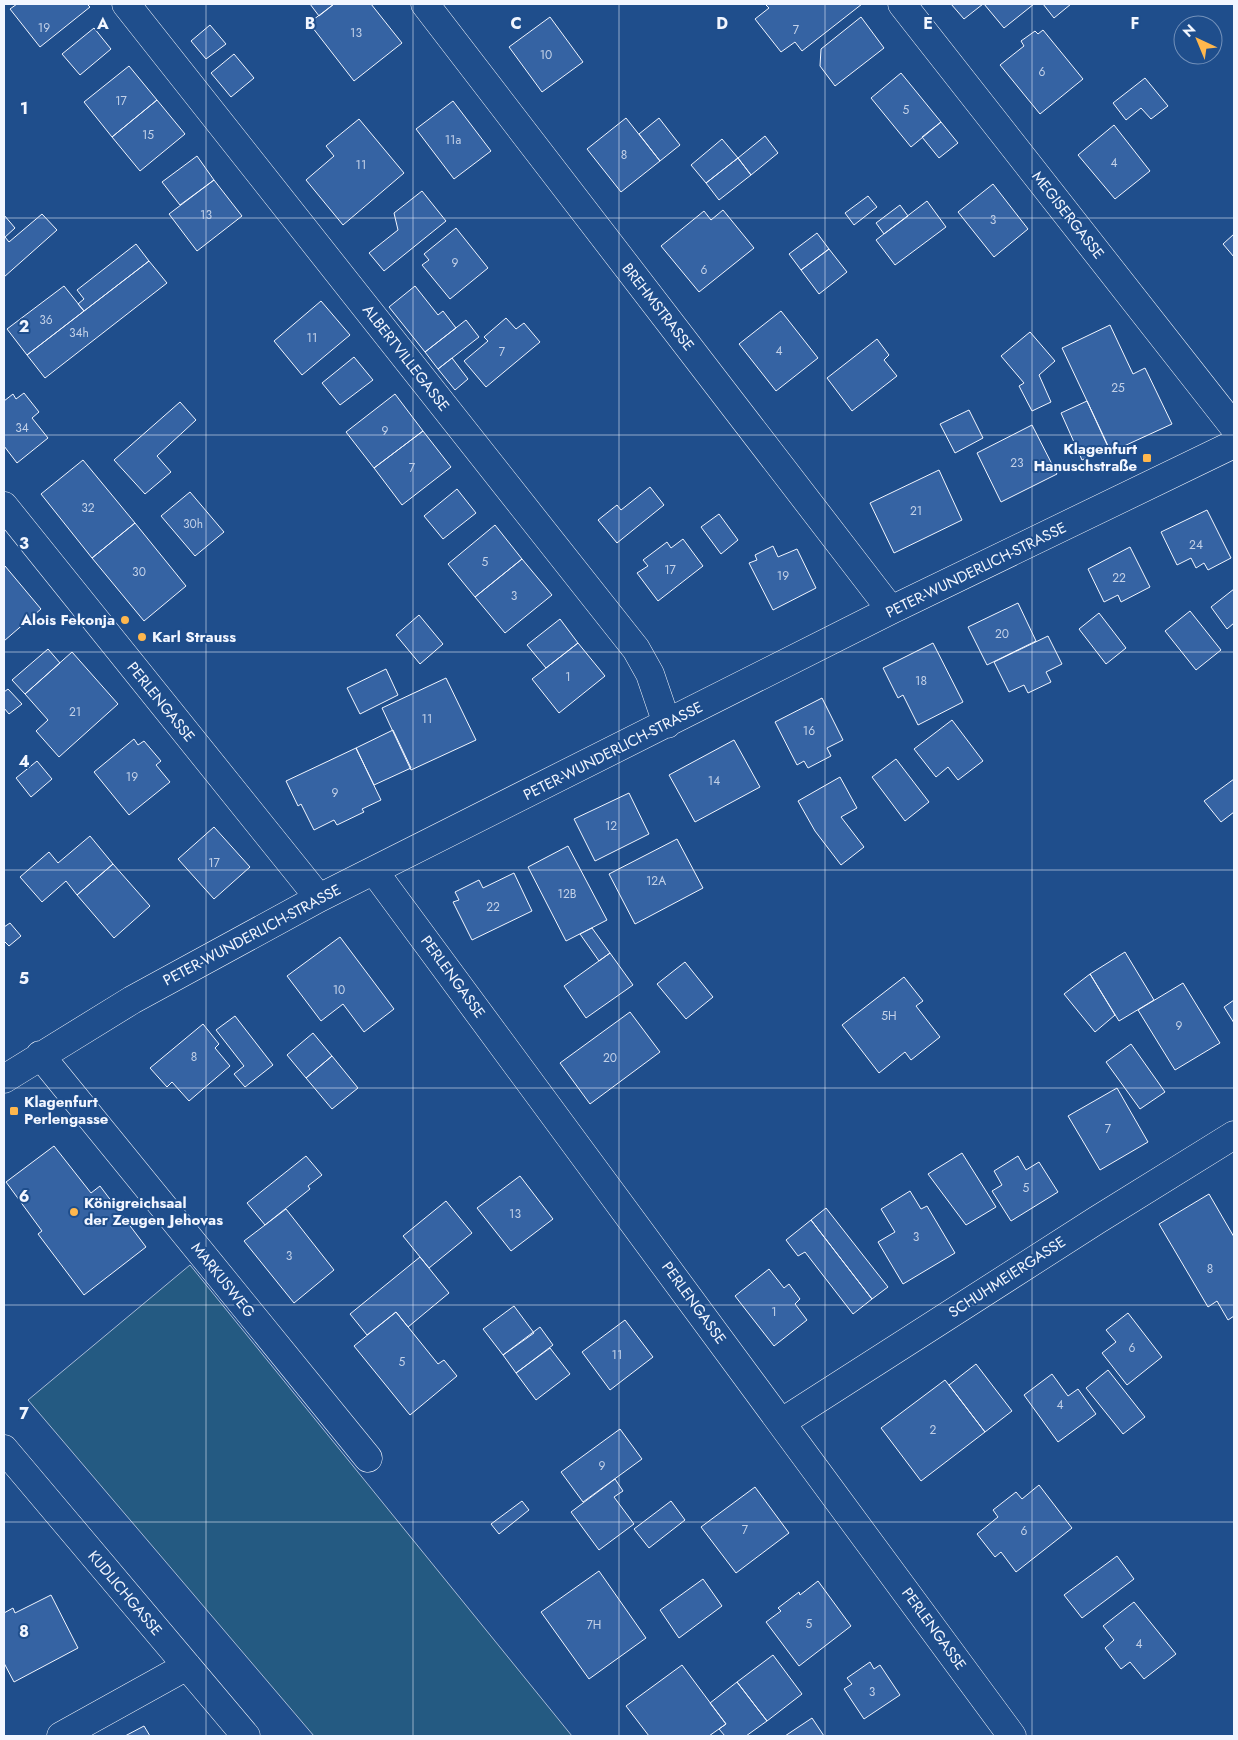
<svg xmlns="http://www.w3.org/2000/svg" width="1238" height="1740" viewBox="0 0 1238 1740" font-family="Jost,sans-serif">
<rect width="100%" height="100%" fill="#1f4e8c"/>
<path fill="#245a82" stroke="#a8bbd7" d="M190 1265 572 1736H314L28 1400Z"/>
<path fill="#3563a3" stroke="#f2f6ff" d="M17 4H87L90 7 40 47 10 9Z
M310 4H334L319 16Z
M334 4H371L402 43 354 81 309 23Z
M765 4H862L802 51 795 42 781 52 755 19 769 8Z
M951 4H983L964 19Z
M984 4H1034L1004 28Z
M1043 4H1071L1054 18Z
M550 17 583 62 542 92 509 47Z
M861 17 884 48 835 86 820 66 821 49Z
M210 25 226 44 206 59 191 41Z
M94 28 111 49 80 75 62 54Z
M1043 30 1083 79 1040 114 1000 65 1024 46 1021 41 1035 31 1038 34Z
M234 54 254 78 231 97 211 73Z
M129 66 157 100 112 137 84 102Z
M901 73 941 122 911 147 871 98Z
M1145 78 1168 106 1151 119 1141 108 1126 120 1113 103Z
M157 100 185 134 140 171 112 137Z
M453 101 491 151 454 179 416 129Z
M626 118 660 161 621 192 587 149Z
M659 118 680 145 660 161 639 134Z
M359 119 404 173 343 225 306 180 334 156 326 146Z
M941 122 958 143 939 158 922 137Z
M1114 125 1150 171 1115 199 1078 155Z
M765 136 778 153 751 175 738 158Z
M722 139 738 158 706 183 691 165Z
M197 156 214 180 180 205 162 182Z
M738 158 751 175 719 200 706 183Z
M214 180 242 216 197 251 169 214Z
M993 184 1028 229 994 257 958 212Z
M422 191 446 221 384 271 369 253 398 230 394 213Z
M868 196 877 207 854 225 845 213Z
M927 201 946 227 895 265 876 240Z
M900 205 908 216 884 234 876 223Z
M723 210 754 248 699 292 661 246 704 211 711 220Z
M42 214 57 230 4 277V238L5 237 9 242Z
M4 215 15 228 4 238Z
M456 228 488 268 450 299 422 265 429 260 424 254Z
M817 233 829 249 801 270 789 254Z
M1234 234V257L1223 244Z
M136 244 149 261 84 311 78 304 84 299 77 290Z
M829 249 847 272 819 294 801 270Z
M149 261 167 283 45 378 27 355Z
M64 286 84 311 27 355 7 329Z
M415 286 438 315 443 311 456 328 425 352 389 307Z
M321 301 350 335 302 375 274 341Z
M781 311 818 358 776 391 739 344Z
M506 318 516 329 524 323 540 342 486 387 464 361 488 341 484 337Z
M466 320 479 337 438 369 425 352Z
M1110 325 1133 374 1145 368 1172 424 1111 452 1062 348Z
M1030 332 1055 361 1039 375 1051 402 1032 411 1019 386 1024 383 1001 356Z
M877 339 889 355 884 360 897 376 852 411 827 378Z
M354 357 373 380 340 405 322 383Z
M452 358 468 379 455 390 438 369Z
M24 393 39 412 32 418 48 438 17 463 4 446V401L13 394 16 399Z
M395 394 423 431 374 468 346 432Z
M1087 401 1108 447 1082 460 1061 413Z
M180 402 196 420 157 456 171 472 145 494 114 460Z
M969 410 983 438 955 453 940 424Z
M1032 425 1057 474 1001 502 977 453Z
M423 431 451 467 402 505 374 468Z
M83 460 135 523 92 558 41 494Z
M939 470 962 520 894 553 870 503Z
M650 487 664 505 617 543 598 520 617 505 621 510Z
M457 489 476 513 443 539 424 516Z
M190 492 224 532 195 556 161 516Z
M1207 510 1231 558 1208 570 1204 563 1196 568 1191 558 1177 565 1161 532Z
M719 514 738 540 721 554 701 527Z
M135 523 186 586 144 621 92 558Z
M495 525 522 559 475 597 448 564Z
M683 539 703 566 658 601 637 573 648 566 643 560 667 542 671 548Z
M773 546 778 557 797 549 816 588 773 610 749 563 757 560 755 555Z
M1130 547 1150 587 1121 602 1118 595 1104 602 1088 569Z
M522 559 552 595 505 633 475 597Z
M5 566 41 609 4 641V568Z
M1234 589V623L1227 629 1211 607Z
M1018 603 1036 641 987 665 968 627Z
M1190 611 1221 650 1196 670 1165 631Z
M1099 613 1126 648 1106 664 1079 629Z
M419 615 443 644 420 664 396 635Z
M560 619 578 643 546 668 527 645Z
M1048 636 1062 664 1046 672 1051 682 1028 693 1024 685 1009 692 994 662Z
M578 643 605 676 559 713 532 679Z
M933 643 963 702 918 725 903 695 898 698 883 668Z
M48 649 60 663 25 694 12 680Z
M72 652 118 704 59 757 36 731 48 720 25 694Z
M386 669 398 695 360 714 347 688Z
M446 678 476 740 411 770 382 708Z
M8 689 22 704 9 714 4 708V692Z
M822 698 843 740 827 748 831 756 808 768 804 761 797 765 775 722Z
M952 720 983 761 958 780 948 767 936 777 914 749Z
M393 730 411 768 374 785 356 748Z
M134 739 138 745 144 741 161 761 156 765 170 782 129 815 94 772Z
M734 740 760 787 695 822 669 775Z
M356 748 381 800 362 809 364 812 337 825 334 820 314 830 301 804 298 806 286 781Z
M896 759 929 802 905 821 872 777Z
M37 761 52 779 31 797 16 778Z
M840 777 857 808 841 817 864 847 841 865 815 831 798 801Z
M1234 779V812L1221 822 1204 801Z
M629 793 649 834 595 861 574 819Z
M214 827 250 867 214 899 178 859Z
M90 836 113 864 77 895 66 881 42 902 20 877 49 852 58 863Z
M677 839 703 888 635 924 609 874Z
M568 846 607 920 566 941 528 867Z
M113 864 150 906 114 938 77 895Z
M514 873 532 911 472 940 453 902 459 900 455 892 479 880 483 888Z
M10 923 21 936 9 946 4 941V927Z
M592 928 610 953 599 961 580 934Z
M340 937 394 1009 364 1032 343 1004 321 1021 287 976Z
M1125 952 1154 1000 1119 1021 1090 974Z
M610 953 633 985 586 1018 564 986Z
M685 962 713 997 686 1019 657 984Z
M1090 974 1115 1015 1095 1032 1064 994Z
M904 977 923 1001 916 1006 940 1037 911 1060 905 1052 879 1073 842 1025Z
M1183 983 1220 1043 1175 1070 1138 1010Z
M1234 1000V1023L1224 1007Z
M630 1012 660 1052 590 1104 560 1063Z
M235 1016 273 1065 245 1087 234 1074 244 1066 216 1030Z
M203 1024 219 1044 215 1048 230 1066 189 1101 172 1082 167 1087 150 1068Z
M313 1033 332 1056 306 1078 287 1055Z
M1131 1044 1165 1092 1140 1109 1106 1062Z
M332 1056 358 1088 332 1109 306 1078Z
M1117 1088 1148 1142 1100 1170 1068 1116Z
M54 1146 91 1193 100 1186 146 1247 84 1295 38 1234 42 1231 6 1182Z
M962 1153 996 1207 966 1225 928 1174Z
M306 1156 322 1175 308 1186 310 1189 265 1225 247 1203Z
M1018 1156 1026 1170 1039 1162 1058 1192 1011 1221 992 1191 1002 1185 994 1171Z
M520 1176 553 1219 511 1251 477 1208Z
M910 1191 921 1209 927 1206 955 1253 903 1284 878 1242 895 1232 881 1209Z
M1209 1194 1234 1237V1316L1228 1320 1217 1301 1208 1307 1159 1224Z
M446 1201 472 1233 429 1268 403 1236Z
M826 1208 888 1287 872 1299 811 1220Z
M286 1209 334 1270 294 1303 244 1241Z
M811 1220 872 1299 853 1314 805 1252 798 1256 786 1240Z
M420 1257 449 1293 408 1327 396 1312 367 1335 350 1314Z
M769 1269 784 1288 789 1284 800 1299 795 1304 807 1320 774 1346 735 1296Z
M514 1306 534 1333 503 1355 483 1329Z
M396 1312 438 1364 444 1360 457 1376 410 1415 354 1346Z
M1128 1313 1162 1357 1127 1385 1102 1353 1116 1342 1106 1330Z
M625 1320 653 1357 610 1390 582 1352Z
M540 1327 553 1345 516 1373 503 1355Z
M550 1348 570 1374 536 1400 516 1373Z
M976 1364 1012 1411 985 1432 949 1385Z
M1108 1370 1145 1417 1123 1434 1086 1388Z
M1052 1374 1068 1396 1078 1389 1096 1414 1058 1442 1024 1395Z
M945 1380 985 1432 921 1481 881 1428Z
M620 1429 642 1459 583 1502 561 1472Z
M615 1479 623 1491 614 1497 634 1524 599 1550 571 1512Z
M1039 1485 1072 1528 1016 1572 1001 1552 995 1557 977 1534 998 1517 993 1510 1016 1492 1022 1499Z
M755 1487 789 1533 736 1573 701 1527Z
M522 1501 529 1510 499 1534 491 1524Z
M671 1501 685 1520 649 1548 634 1529Z
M1117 1556 1134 1579 1082 1618 1064 1595Z
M599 1571 646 1638 589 1679 541 1612Z
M703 1579 722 1606 679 1638 660 1610Z
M818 1581 851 1626 799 1666 766 1622 781 1611 778 1608 799 1592 800 1595Z
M51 1595 78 1648 14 1682 4 1663V1613L13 1608 15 1613Z
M1134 1602 1176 1654 1144 1679 1130 1662 1121 1669 1105 1648 1114 1640 1103 1626Z
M773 1655 802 1694 767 1721 737 1682Z
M870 1662 874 1669 880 1665 900 1695 864 1719 844 1689 852 1684 847 1678Z
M682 1665 726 1724 709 1736H649L626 1706Z
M737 1682 767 1721 746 1736H725L719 1729 726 1724 710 1703Z
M812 1718 824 1736H785Z
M144 1726 150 1736H125Z"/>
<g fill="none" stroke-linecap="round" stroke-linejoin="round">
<g stroke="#f2f6ff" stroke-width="29">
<path id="minor" d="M126 4 636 649 650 674 667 724
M425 4 891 610
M902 4 1234 427
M4 506 319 898
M374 871 1012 1736
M40 1055 368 1458
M4 1079 132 1000 319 898 891 610 1234 444
M782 1422 1097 1220 1234 1135
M4 1449 246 1736
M61 1736 187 1666"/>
</g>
<use href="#minor" stroke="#1f4e8c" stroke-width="28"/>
</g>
<path fill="none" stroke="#f2f6ff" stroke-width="1" stroke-opacity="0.55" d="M206 4V1736M413 4V1736M619 4V1736M825 4V1736M1032 4V1736M4 218H1234M4 435H1234M4 652H1234M4 870H1234M4 1088H1234M4 1305H1234M4 1522H1234"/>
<g fill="#ffb74d" stroke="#1f4e8c" stroke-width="2">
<rect x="1142" y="453" width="10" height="10" rx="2.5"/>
<circle cx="125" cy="620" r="5"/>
<circle cx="142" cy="637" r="5"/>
<rect x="9" y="1106" width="10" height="10" rx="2.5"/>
<circle cx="74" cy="1212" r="5"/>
</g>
<g text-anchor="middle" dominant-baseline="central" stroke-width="4" stroke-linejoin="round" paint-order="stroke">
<g font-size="12" fill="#c3d1e8">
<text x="44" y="28">19</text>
<text x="796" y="30">7</text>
<text x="356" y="33">13</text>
<text x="546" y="55">10</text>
<text x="1042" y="72">6</text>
<text x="121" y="101">17</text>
<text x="906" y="110">5</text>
<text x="148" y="135">15</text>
<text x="453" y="140">11a</text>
<text x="624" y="155">8</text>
<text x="1114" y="163">4</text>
<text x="361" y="165">11</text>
<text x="206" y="215">13</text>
<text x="993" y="220">3</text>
<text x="455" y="263">9</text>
<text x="704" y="270">6</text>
<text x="46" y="320">36</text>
<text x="79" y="333">34h</text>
<text x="312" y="338">11</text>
<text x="779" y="351">4</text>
<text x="502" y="352">7</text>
<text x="1118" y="388">25</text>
<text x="22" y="428">34</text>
<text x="385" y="431">9</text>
<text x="1017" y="463">23</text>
<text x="412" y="468">7</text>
<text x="88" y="508">32</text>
<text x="916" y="511">21</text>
<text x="193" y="524">30h</text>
<text x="1196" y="545">24</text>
<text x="485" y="562">5</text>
<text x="670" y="570">17</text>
<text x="139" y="572">30</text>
<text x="783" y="576">19</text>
<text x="1119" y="578">22</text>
<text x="514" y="596">3</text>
<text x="1002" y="634">20</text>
<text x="568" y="677">1</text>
<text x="921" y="681">18</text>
<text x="75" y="712">21</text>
<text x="427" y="719">11</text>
<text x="809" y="731">16</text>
<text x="132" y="777">19</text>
<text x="714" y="781">14</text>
<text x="335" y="793">9</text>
<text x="611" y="826">12</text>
<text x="214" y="863">17</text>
<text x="656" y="881">12A</text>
<text x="567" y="894">12B</text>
<text x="493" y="907">22</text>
<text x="339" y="990">10</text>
<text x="889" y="1016">5H</text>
<text x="1179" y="1026">9</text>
<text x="194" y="1057">8</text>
<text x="610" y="1058">20</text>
<text x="1108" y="1129">7</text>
<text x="1026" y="1188">5</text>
<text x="515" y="1214">13</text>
<text x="916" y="1237">3</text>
<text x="289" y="1256">3</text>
<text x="1210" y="1269">8</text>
<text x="774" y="1312">1</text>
<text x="1132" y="1348">6</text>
<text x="617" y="1355">11</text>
<text x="402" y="1362">5</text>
<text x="1060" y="1405">4</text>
<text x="933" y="1430">2</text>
<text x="602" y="1466">9</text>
<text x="745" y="1530">7</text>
<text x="1024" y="1531">6</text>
<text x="809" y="1624">5</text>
<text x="594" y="1625">7H</text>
<text x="1139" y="1644">4</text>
<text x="872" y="1692">3</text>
</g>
<g font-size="15" fill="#f2f6ff" stroke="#1f4e8c">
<text transform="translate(1068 215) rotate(52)">MEGISERGASSE</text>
<text transform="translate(658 307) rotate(52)">BREHMSTRASSE</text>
<text transform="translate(406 358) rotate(52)">ALBERTVILLEGASSE</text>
<text transform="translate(976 570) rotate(-26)">PETER-WUNDERLICH-STRASSE</text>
<text transform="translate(161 702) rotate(51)">PERLENGASSE</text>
<text transform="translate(613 751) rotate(-27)">PETER-WUNDERLICH-STRASSE</text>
<text transform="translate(252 935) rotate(-28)">PETER-WUNDERLICH-STRASSE</text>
<text transform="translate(453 977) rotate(54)">PERLENGASSE</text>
<text transform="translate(1007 1277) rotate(-33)">SCHUHMEIERGASSE</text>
<text transform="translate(223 1280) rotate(51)">MARKUSWEG</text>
<text transform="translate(694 1303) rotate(54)">PERLENGASSE</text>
<text transform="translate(125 1593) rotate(50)">KUDLICHGASSE</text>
<text transform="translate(934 1629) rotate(54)">PERLENGASSE</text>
</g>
<g font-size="15" font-weight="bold" fill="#f2f6ff" stroke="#1f4e8c" text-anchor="start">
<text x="1137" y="449" text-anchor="end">Klagenfurt<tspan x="1137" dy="17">Hanuschstraße</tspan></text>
<text x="115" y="620" text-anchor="end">Alois Fekonja</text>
<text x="152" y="637">Karl Strauss</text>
<text x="24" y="1102">Klagenfurt<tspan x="24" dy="17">Perlengasse</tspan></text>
<text x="84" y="1203">Königreichsaal<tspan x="84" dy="17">der Zeugen Jehovas</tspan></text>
</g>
</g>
<g font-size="16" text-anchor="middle" font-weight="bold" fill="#f2f6ff" stroke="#1f4e8c" stroke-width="4" stroke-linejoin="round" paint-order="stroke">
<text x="103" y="29">A</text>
<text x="310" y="29">B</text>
<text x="516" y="29">C</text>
<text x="722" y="29">D</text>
<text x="928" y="29">E</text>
<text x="1135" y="29">F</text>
<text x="24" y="114">1</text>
<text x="24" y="332">2</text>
<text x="24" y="549">3</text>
<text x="24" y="767">4</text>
<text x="24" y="984">5</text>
<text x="24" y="1202">6</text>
<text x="24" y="1419">7</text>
<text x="24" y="1637">8</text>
</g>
<rect width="1238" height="1740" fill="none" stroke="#f2f6ff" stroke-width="10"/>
<g transform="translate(1198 40) rotate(316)"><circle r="24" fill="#1f4e8c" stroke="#7391ba"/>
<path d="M0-4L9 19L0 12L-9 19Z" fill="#ffb74d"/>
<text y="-8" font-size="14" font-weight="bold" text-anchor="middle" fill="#f2f6ff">N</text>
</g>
</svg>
